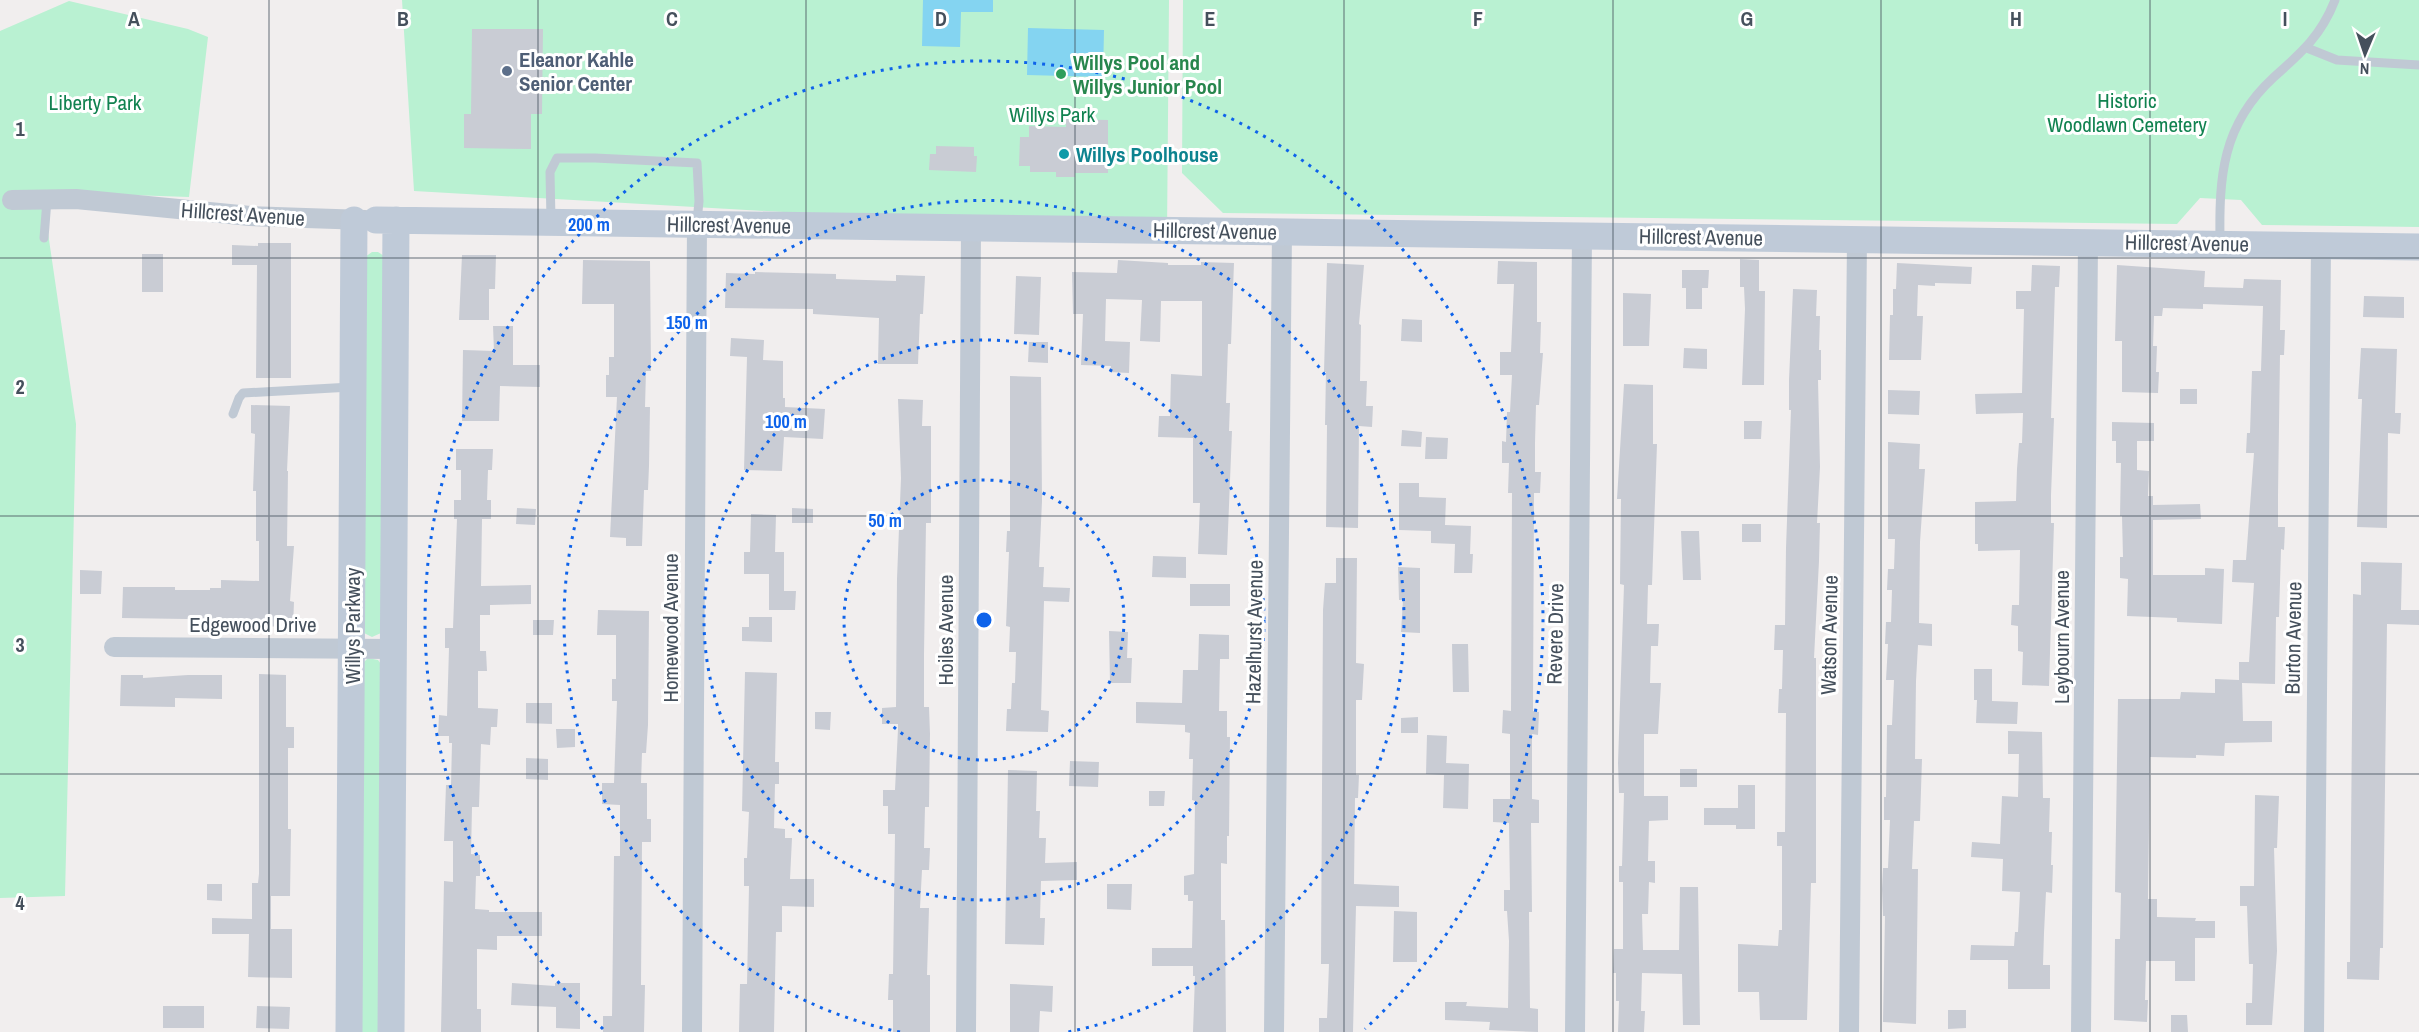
<svg xmlns="http://www.w3.org/2000/svg" width="2419" height="1032" viewBox="0 0 2419 1032" font-family="'Archivo Narrow',sans-serif">
<rect width="100%" height="100%" fill="#f1eeee"/>
<path fill="#b9f1d2" d="M402 0H1169L1167 234 414 191Z
M1183 0H2419V227L2262 225 2241 200 2200 198 2177 224 1223 213 1182 173Z
M69 1 188 29 208 37 189 197 42 192 76 424 65 896 0 898V31Z
M372 252H378L384 256 381 633 372 637 364 633 365 257Z
M368 658 378 660 381 664 379 1032H359L362 664Z"/>
<path fill="#84d4f1" d="M923 0H993V12H961L960 47 922 46Z
M1028 28 1104 30 1103 77 1027 75Z"/>
<path fill="#c9ccd4" d="M472 29H543L542 114H531V149L464 148V114H471Z
M1066 119 1108 120V173H1075V177H1056V172H1030V166H1019L1020 137H1029V126L1066 127Z
M936 146 974 147V156H977L976 172 929 170 930 154H936Z
M258 243H291V378H256L257 265H232V245L258 246Z
M142 254H163V292H142Z
M462 255H496L495 289H489V320H459Z
M1740 259 1759 260V291H1765L1764 385H1742L1745 309 1744 287H1740Z
M583 260 650 261 651 371H646L645 407H650L649 466 648 490H644L642 546H626V538L610 537 617 397H606V375H609V357H614V304H582Z
M1118 260 1168 263V265H1201V262L1234 263 1231 344H1228L1226 403H1230L1229 431H1232L1227 555 1198 554 1200 503H1193V438L1158 437 1159 416H1170L1171 374 1202 376V301H1161L1160 342 1140 341 1142 300 1106 299 1105 341 1130 342 1129 373 1110 372 1111 366 1081 365 1083 314H1073L1072 272 1117 273Z
M1498 261 1537 262V322H1541L1540 353H1543L1539 405H1536L1535 443V472H1541L1540 493H1534L1533 711 1539 712 1538 735 1532 734V799L1539 800V823H1531L1532 912H1529L1530 1008 1538 1009V1032L1489 1030 1490 1022 1445 1020V1002H1467L1466 1006 1508 1008 1509 941 1507 911H1504V890H1510L1509 823 1493 822V799H1510V734L1502 733 1503 710 1511 711 1512 493H1508L1509 463H1502V441L1506 442 1507 412H1510L1512 375H1500V352H1511L1514 284H1497Z
M1327 263 1364 265 1359 324 1361 325 1360 381H1367L1366 406H1373L1372 427 1359 426 1358 528 1326 527 1327 425H1325L1326 372H1324Z
M1897 263 1972 267 1971 284 1935 283V286L1918 285 1917 316H1923L1921 360H1889L1890 315H1893V289H1896Z
M2032 265 2060 266 2059 287H2055L2051 418H2054L2051 495V523H2054L2049 686 2022 685 2023 652 2018 651V626L2011 625 2012 605H2019L2020 550 1978 551V544H1975V502L2016 501 2017 469 2019 443H2022L2023 413 1976 414 1975 394 2022 393 2024 309H2016V291H2031Z
M2117 265 2205 271 2204 287 2243 288 2244 279 2281 280 2280 330H2285L2284 355H2280L2278 495V527H2285L2284 550 2281 549 2279 617H2276L2275 684 2242 683 2243 721H2272V742L2225 743 2224 756 2196 755V758L2150 757 2148 899H2157V917L2196 918 2195 921H2215V938H2195V981H2175V961H2146L2145 1000H2148L2147 1022 2114 1020 2115 939H2120L2121 893 2115 892 2118 699H2180L2181 692 2215 693V679L2239 680V662H2249L2254 583 2232 582 2233 560H2246L2254 453H2246L2247 433H2250L2252 371H2261L2263 306 2203 304V309L2163 308 2162 316H2154L2153 346H2157L2156 372H2159L2158 393 2122 392V341H2115Z
M1682 270H1709L1708 288H1702V309H1686V288H1682Z
M755 272 836 274V279L896 281V275L925 276 923 314H920L918 364H878L879 318 813 314V309L725 308 726 273 755 274Z
M1016 276 1041 277 1039 335 1014 334Z
M1793 289 1817 290 1816 316H1820L1819 350H1821V380H1818L1820 467 1817 523H1820L1819 561 1814 658H1816V883H1811L1807 1020H1760L1759 992H1738V944L1778 946 1779 930H1782V846H1777V832H1785L1786 713H1778L1779 689H1782L1783 650H1774L1775 625H1785L1786 548 1791 410H1789V380Z
M1623 293 1651 294 1649 346H1623Z
M2364 296 2404 297V318L2363 317Z
M1402 319 1422 320V342L1401 341Z
M493 326H513V365H540V387L500 386 499 421H462L463 350 494 351Z
M731 338 764 340 763 360 783 361V398H785V407L825 409 823 439 784 437 782 471 744 470 747 357 730 356Z
M1029 342H1048V363L1028 362Z
M1684 348 1707 349V369L1683 368Z
M2361 348 2397 349 2395 413H2401L2400 434 2388 433 2387 528 2357 527 2362 399H2358Z
M1010 376 1041 377 1042 501 1039 567H1044L1043 587 1070 588 1069 602 1044 601 1041 710 1049 711 1048 732 1006 731 1007 709H1011L1012 683H1015L1016 652H1009L1010 627 1006 626 1009 552H1006L1007 531H1010Z
M1624 384 1653 385V444H1657L1652 585H1648L1647 624H1659L1658 646H1651L1650 683H1661L1658 734H1644V796H1668V820L1649 821 1648 861H1655V883L1649 882 1648 914H1642L1643 950H1679L1680 887H1698L1700 1025H1683L1682 974 1642 973 1641 1011H1645L1644 1032H1618L1619 1001H1616V973H1613L1614 949H1623V882H1619V866H1622L1624 793H1619L1618 763 1624 585 1620 584 1621 499H1617Z
M2180 389H2197V404H2180Z
M1888 390 1920 391 1919 415 1888 414Z
M898 399 923 400 922 426H931V523H926L924 654V707H929L930 734 929 807H925L924 848H930L929 870H922L920 908H929L927 975H930V1032H893V1000H888L889 974H893L895 834H888V806H883V790H895L898 729V724H882V708L896 707 897 579 901 478Z
M251 405 290 406 287 471H288L287 546H294L290 601 294 602 293 627 250 626V620L122 618 123 587H175V590H210V588H221V580L259 581V541H256V491H253L255 434 251 433Z
M1744 421H1762L1761 439H1744Z
M2112 422 2154 423V441H2137V470L2149 471 2148 496H2153V505L2200 504 2201 519 2153 520V575H2205V568L2224 569 2222 624 2177 622V618L2127 616 2128 579 2120 578V557H2123L2122 516H2120L2121 463H2116V441H2112Z
M1402 430 1422 432 1421 447 1401 446Z
M1426 437 1448 438 1447 459H1425Z
M1888 442 1920 444 1919 469H1925L1920 542 1919 623 1932 624V646L1918 645 1916 681 1915 759H1922L1920 821H1914L1912 869H1918L1916 1024 1883 1022 1885 916H1883L1882 889 1883 868H1888L1890 820H1884V797H1886L1887 725H1892L1894 680H1886L1888 644H1885L1886 622H1891L1892 590H1887L1888 569H1894L1895 539H1888Z
M456 449H493L492 470H488L487 500H491V519H482L481 586 531 585V604L490 605V615H480V651H486L487 671H478V708L498 709 497 727H491L490 745 481 744 479 807H472L471 854 480 855V876H476L475 909 489 910V912H542V936H497V950L477 949V1009H481V1032H441L444 881 453 882V841H444L446 785H451L452 743H449V736H438L439 715 447 716 449 648H445V628H453L457 519H454V500H461V470H456Z
M1399 483H1419V497L1446 498 1445 525 1471 526 1470 554H1473L1472 573H1454L1455 544 1431 543V531L1399 530Z
M517 508 536 509 535 525 516 524Z
M792 508 813 509V523H792Z
M751 514 776 515 775 552H784V591H796L795 610H769V574H744V552H750Z
M1742 524H1761V542H1742Z
M1681 531H1699L1701 580H1683Z
M1153 556 1186 557V578L1152 577Z
M1336 558H1357L1356 663 1364 664 1362 700H1356V775H1359L1358 798H1355L1354 884 1399 886V907L1356 906 1353 1032H1319V1018H1327L1329 964H1321L1323 610 1325 583H1336Z
M2361 562 2402 563 2401 610H2419V625L2387 624 2383 948H2380L2379 980 2347 979V962H2350L2353 594 2361 595Z
M1398 567 1420 568V633L1401 632 1403 600H1399Z
M80 570 102 571 101 594H80Z
M1190 584H1230V606H1190Z
M598 610 649 611 648 725 646 753H642L641 783H647V819H651V842H642L641 985H645L644 1032H603V1016H612L614 856H620V805L602 804V783H614L617 701H612V679H616V635H597Z
M749 617H772V642L742 641V627H749Z
M533 620H554L553 635H533Z
M1109 631 1128 632 1127 658H1132L1131 683H1110Z
M1199 634 1229 635V659H1220L1219 711H1227V737H1230L1229 836H1227V864L1221 863V920H1225L1226 1032H1193L1195 976H1193V966H1152V948H1192L1193 901H1188V895H1184V876L1194 874 1195 801 1192 800 1193 759H1189L1190 733 1185 732V725L1136 723V702L1182 703 1183 670H1198Z
M1452 644H1468L1469 692H1453Z
M1974 669H1992V701L2018 702 2017 724 1976 723 1977 700H1974Z
M745 672 777 673 775 762H779V784H775L774 828 785 829V838H792L790 879H814V907L782 906V932H776L774 1032H739L740 984H747L749 886H744V858H747L749 812 742 811Z
M259 674 286 675V727H294V748H288V829H291L290 896H271V929H292V978L248 977 249 934H212V918L252 919V883H258L259 874Z
M121 675H143V678L188 675H222V699L175 698V707L120 706Z
M526 703H552V724L526 723Z
M815 712H831L830 730 815 729Z
M1418 717V733H1401V718Z
M556 729H575V747L557 748Z
M2008 731 2042 732 2043 798H2050L2049 832H2052L2051 865H2053L2052 893 2046 892 2044 933 2043 965H2050V989H2008V960H1970L1971 945 2014 946 2015 932H2018L2020 892 2002 891 2003 859 1971 857 1972 842 2000 844 2002 796 2018 797 2019 754H2008Z
M1427 735 1447 736 1446 763 1469 764 1468 809 1443 808 1444 775 1426 774Z
M526 758 548 759V780L526 779Z
M1070 761 1099 762 1098 787 1069 786Z
M1680 769H1697V787H1680Z
M1008 770 1037 771 1036 811H1040L1039 838H1046L1045 863 1077 862V880L1041 881 1040 918H1045L1044 945 1005 944Z
M1738 785H1755V829H1736V825H1704V808H1738Z
M1149 791H1165L1164 806H1149Z
M2255 795 2279 796 2277 848H2274L2277 951 2272 1025H2246V1003H2252L2253 964H2249L2247 906H2240V886H2254Z
M207 884H222V901L207 900Z
M1107 884H1132L1131 910 1107 909Z
M1394 911 1417 912V962H1393Z
M512 983 555 986V983H580V1029L556 1028V1007L511 1005Z
M1010 984 1053 986 1052 1012 1040 1011 1039 1032H1010Z
M163 1006H204V1028H163Z
M257 1006 290 1007 289 1029 256 1028Z
M1948 1010H1966V1028L1948 1029Z
M2171 1015H2187L2188 1032H2171Z"/>
<g fill="none" stroke-linecap="round" stroke-linejoin="round">
<path stroke="#c0c9d4" stroke-width="9" d="M2307 48 2337 60 2419 65
M551 220 550 172 557 158H595L697 163 699 201 697 222
M44 238 47 200
M2220 241C2219 177 2222 125 2273 78 2301 53 2321 36 2335 0
M233 414 239 398 243 393 351 387"/>
<path stroke="#c0c9d4" stroke-width="20" d="M12 200 76 199 250 216 365 220
M114 647 393 649
M692 1032 697 224
M966 1032 971 228
M1274 1032 1282 232
M1575 1032 1582 236
M1849 1032 1857 239
M2081 1032 2088 242
M2314 1032 2321 245"/>
<path stroke="#bfcad8" stroke-width="27" d="M376 220 2419 247
M349 1032 354 220
M391 1032 396 220"/>
</g>
<path fill="none" stroke="#45505c" stroke-width="1.5" stroke-opacity="0.55" d="M269 0V1032M538 0V1032M806 0V1032M1075 0V1032M1344 0V1032M1613 0V1032M1881 0V1032M2150 0V1032M0 258H2419M0 516H2419M0 774H2419"/>
<g fill="none" stroke="#0e63ea" stroke-width="3" stroke-dasharray="3 6">
<circle cx="984" cy="620" r="140"/>
<circle cx="984" cy="620" r="280"/>
<path d="M900 1032A420 420 0 1 1 1068 1032"/>
<path d="M603 1029A559 559 0 1 1 1365 1029"/>
</g>
<circle fill="#5c6f8a" stroke="#fff" stroke-width="2" cx="507" cy="71" r="6"/>
<circle fill="#2e9e5b" stroke="#fff" stroke-width="2" cx="1061" cy="74" r="6"/>
<circle fill="#0f9aa8" stroke="#fff" stroke-width="2" cx="1064" cy="154" r="6"/>
<g text-anchor="middle" dominant-baseline="central" stroke-width="6" stroke-linejoin="round" paint-order="stroke">
<g font-size="21" font-weight="bold" fill="#4e5e75" stroke="#fff" text-anchor="start">
<text x="519" y="59">Eleanor Kahle<tspan x="519" dy="24">Senior Center</tspan></text>
</g>
<g font-size="21" font-weight="bold" fill="#27864d" stroke="#fff" text-anchor="start">
<text x="1073" y="62">Willys Pool and<tspan x="1073" dy="24">Willys Junior Pool</tspan></text>
</g>
<g font-size="21" fill="#118250" stroke="#fff">
<text x="2127" y="100">Historic<tspan x="2127" dy="24">Woodlawn Cemetery</tspan></text>
<text x="95" y="102">Liberty Park</text>
<text x="1052" y="114">Willys Park</text>
</g>
<g font-size="21" font-weight="bold" fill="#0d838f" stroke="#fff" text-anchor="start">
<text x="1076" y="154">Willys Poolhouse</text>
</g>
<g font-size="21" fill="#45505c" stroke="#fff">
<text transform="translate(243 214) rotate(4)">Hillcrest Avenue</text>
<text transform="translate(729 225) rotate(1)">Hillcrest Avenue</text>
<text transform="translate(1215 231) rotate(1)">Hillcrest Avenue</text>
<text transform="translate(1701 237) rotate(1)">Hillcrest Avenue</text>
<text transform="translate(2187 243) rotate(1)">Hillcrest Avenue</text>
<text x="253" y="624">Edgewood Drive</text>
<text transform="translate(352 626) rotate(-90)">Willys Parkway</text>
<text transform="translate(670 628) rotate(-90)">Homewood Avenue</text>
<text transform="translate(945 630) rotate(-90)">Hoiles Avenue</text>
<text transform="translate(1254 632) rotate(-89)">Hazelhurst Avenue</text>
<text transform="translate(1555 634) rotate(-89)">Revere Drive</text>
<text transform="translate(1829 635) rotate(-89)">Watson Avenue</text>
<text transform="translate(2061 637) rotate(-90)">Leybourn Avenue</text>
<text transform="translate(2293 638) rotate(-89)">Burton Avenue</text>
</g>
</g>
<g font-size="20" text-anchor="middle" font-weight="bold" fill="#45505c" stroke="#fff" stroke-width="6" stroke-linejoin="round" paint-order="stroke">
<text x="134" y="26">A</text>
<text x="403" y="26">B</text>
<text x="672" y="26">C</text>
<text x="941" y="26">D</text>
<text x="1210" y="26">E</text>
<text x="1478" y="26">F</text>
<text x="1747" y="26">G</text>
<text x="2016" y="26">H</text>
<text x="2285" y="26">I</text>
<text x="20" y="136">1</text>
<text x="20" y="394">2</text>
<text x="20" y="652">3</text>
<text x="20" y="910">4</text>
</g>
<circle cx="984" cy="620" r="9" fill="#0e63ea" stroke="#fff" stroke-width="3"/>
<g font-size="18" text-anchor="middle" font-weight="bold" fill="#0e63ea" stroke="#fff" stroke-width="6" stroke-linejoin="round" paint-order="stroke">
<text x="589" y="231">200 m</text>
<text x="687" y="329">150 m</text>
<text x="786" y="428">100 m</text>
<text x="885" y="527">50 m</text>
</g>
<g transform="translate(2365 54) rotate(182)" stroke="#ffffff" stroke-width="4.5" paint-order="stroke">
<path d="M0-4.5L10 22L0 15L-10 22Z" fill="#45505c"/>
<text y="-9" font-size="16" font-weight="bold" text-anchor="middle" fill="#45505c">N</text>
</g>
</svg>
